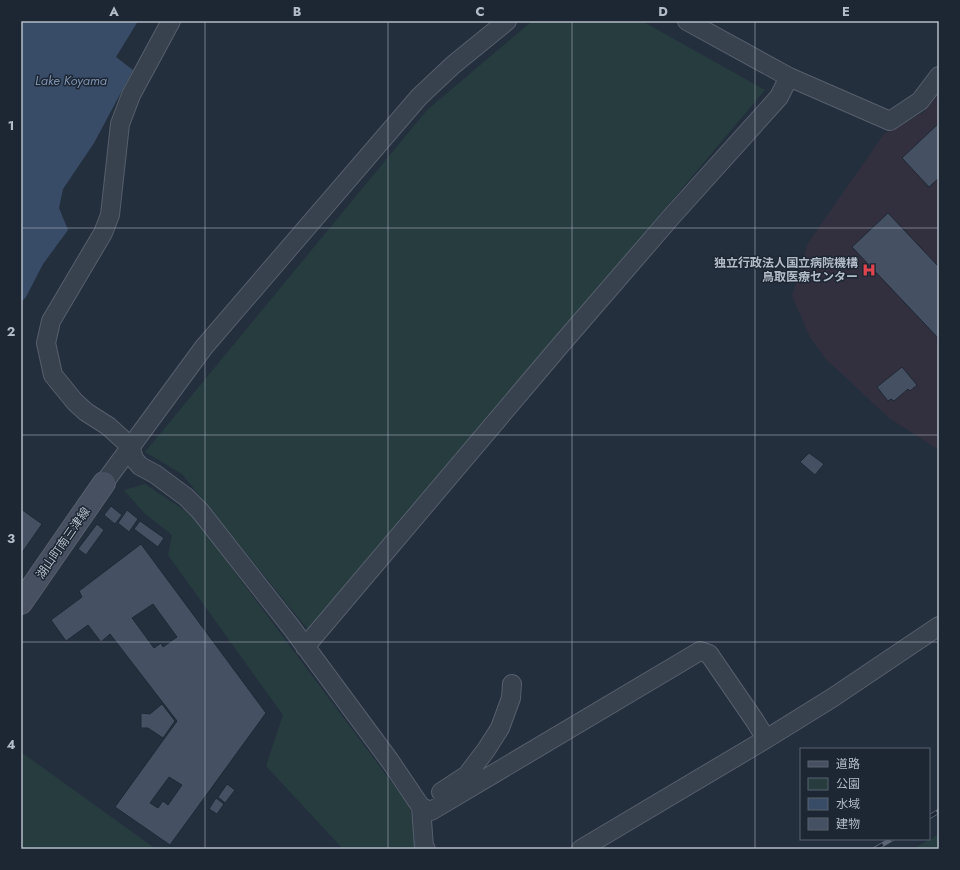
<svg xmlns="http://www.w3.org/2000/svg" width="960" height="870" viewBox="0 0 960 870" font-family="Jost,'Noto Sans JP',sans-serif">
<rect width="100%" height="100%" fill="#242f3e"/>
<path fill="#32303f" d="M939 94V450L889 418 825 358 810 337 792 296 808 243 884 134 924 112Z"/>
<path fill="#263c3f" d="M547 21H642L765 90 309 631 182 474 145 452 427 110 531 22Z
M145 484 193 516 410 807 416 842 418 849H343L266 766 283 715 168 555 172 535 144 513 124 490Z
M21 752 156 849H21Z
M939 834V849H913Z"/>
<path fill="#394c67" d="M21 21H138L116 57 133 70 94 143 63 189 59 208 68 230 43 264 26 297 21 302Z"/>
<path fill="#455162" stroke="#1f2835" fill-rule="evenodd" d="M939 123V178L929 187 902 158Z
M888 213 939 267V339L852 247Z
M902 367 917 385 910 391 908 389 894 401 891 399 888 401 877 387Z
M809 453 824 464 815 475 800 462Z
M111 506 122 515 115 524 104 515Z
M21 509 42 524 21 554Z
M127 510 138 519 129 532 118 523Z
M140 521 164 538 158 547 134 529Z
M97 524 104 530 86 555 78 549Z
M141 544 266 713 170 845 115 807 177 721 110 634 101 642 88 625 66 641 51 620 82 597 79 591ZM153 604 177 637 163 647 161 643 154 648 132 618ZM169 777 182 785 168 805 163 801 158 808 150 803Z
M162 704 175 721 163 738 148 728H141V713L150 714Z
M227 784 235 790 225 803 218 797Z
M216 798 224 804 217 814 209 809Z"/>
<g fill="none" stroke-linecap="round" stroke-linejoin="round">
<g stroke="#565f6c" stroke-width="20">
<path id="street" d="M171 21 131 95 120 124 110 215 103 233 51 321 46 343 53 375 75 402 86 412 108 426 130 446 134 459 140 466 155 474 186 497 200 511 291 627 390 761 421 807 424 847 426 849
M687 21 789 77 890 121 920 101 939 76
M104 483 204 347 419 97 453 65 507 21
M305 647 558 348 672 216 779 97 789 77
M441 792 467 775 486 750 500 728 511 698 512 684
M421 807 431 811 700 651 709 654 755 721 766 739
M581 849 766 739 832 698 939 626"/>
</g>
<g stroke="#565f6c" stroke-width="24">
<path id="secondary" d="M21 603 104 483"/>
</g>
<use href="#street" stroke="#38414e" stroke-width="18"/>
<use href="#secondary" stroke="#465061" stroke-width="22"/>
<g stroke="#5a6575" stroke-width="4.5">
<path id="rail" d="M929 817 939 811
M875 849 892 839"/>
</g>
<use href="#rail" stroke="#1d2633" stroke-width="3" stroke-dasharray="9" stroke-linecap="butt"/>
</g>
<path fill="none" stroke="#b4bcc9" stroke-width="1" stroke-opacity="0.55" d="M205 21V849M388 21V849M572 21V849M755 21V849M21 228H939M21 435H939M21 642H939"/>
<defs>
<g id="hospital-bare" transform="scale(1.08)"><path d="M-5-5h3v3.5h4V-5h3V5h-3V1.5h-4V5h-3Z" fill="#e0444e" stroke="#1d2633" stroke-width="2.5" paint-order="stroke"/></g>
</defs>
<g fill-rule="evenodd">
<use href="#hospital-bare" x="869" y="270"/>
</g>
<g text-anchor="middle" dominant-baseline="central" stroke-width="3" stroke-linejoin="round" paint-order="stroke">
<g font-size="12" font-weight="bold" fill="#b4bcc9" stroke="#1d2633" text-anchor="end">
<text x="858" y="263">独立行政法人国立病院機構<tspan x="858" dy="14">鳥取医療センター</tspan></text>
</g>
<g font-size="12" fill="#b4bcc9" stroke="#1d2633">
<text transform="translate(63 543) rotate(-55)">湖山町南三津線</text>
</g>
<g font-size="13" font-style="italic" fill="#7c92b1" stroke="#1d2633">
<text x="71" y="80">Lake Koyama</text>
</g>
</g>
<rect width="960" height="870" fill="none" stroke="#1d2633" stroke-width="44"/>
<rect x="800" y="748" width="130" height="92" fill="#1d2633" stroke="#59626f"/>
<rect x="808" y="761" width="20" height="6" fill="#465061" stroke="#59626f"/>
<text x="836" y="768" font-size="12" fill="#b4bcc9">道路</text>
<rect x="808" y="778" width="20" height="12" fill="#263c3f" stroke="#59626f"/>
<text x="836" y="788" font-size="12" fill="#b4bcc9">公園</text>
<rect x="808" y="798" width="20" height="12" fill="#394c67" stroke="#59626f"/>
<text x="836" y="808" font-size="12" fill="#b4bcc9">水域</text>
<rect x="808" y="818" width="20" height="12" fill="#455162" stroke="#59626f"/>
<text x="836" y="828" font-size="12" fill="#b4bcc9">建物</text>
<rect x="22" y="22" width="916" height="826" fill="none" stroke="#b4bcc9" stroke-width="1.5"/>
<g font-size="13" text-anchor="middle" font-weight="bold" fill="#b4bcc9">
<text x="114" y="16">A</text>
<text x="297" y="16">B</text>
<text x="480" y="16">C</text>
<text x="663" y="16">D</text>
<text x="846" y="16">E</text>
<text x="11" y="130">1</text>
<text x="11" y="336">2</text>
<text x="11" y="543">3</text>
<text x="11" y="749">4</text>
</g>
</svg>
